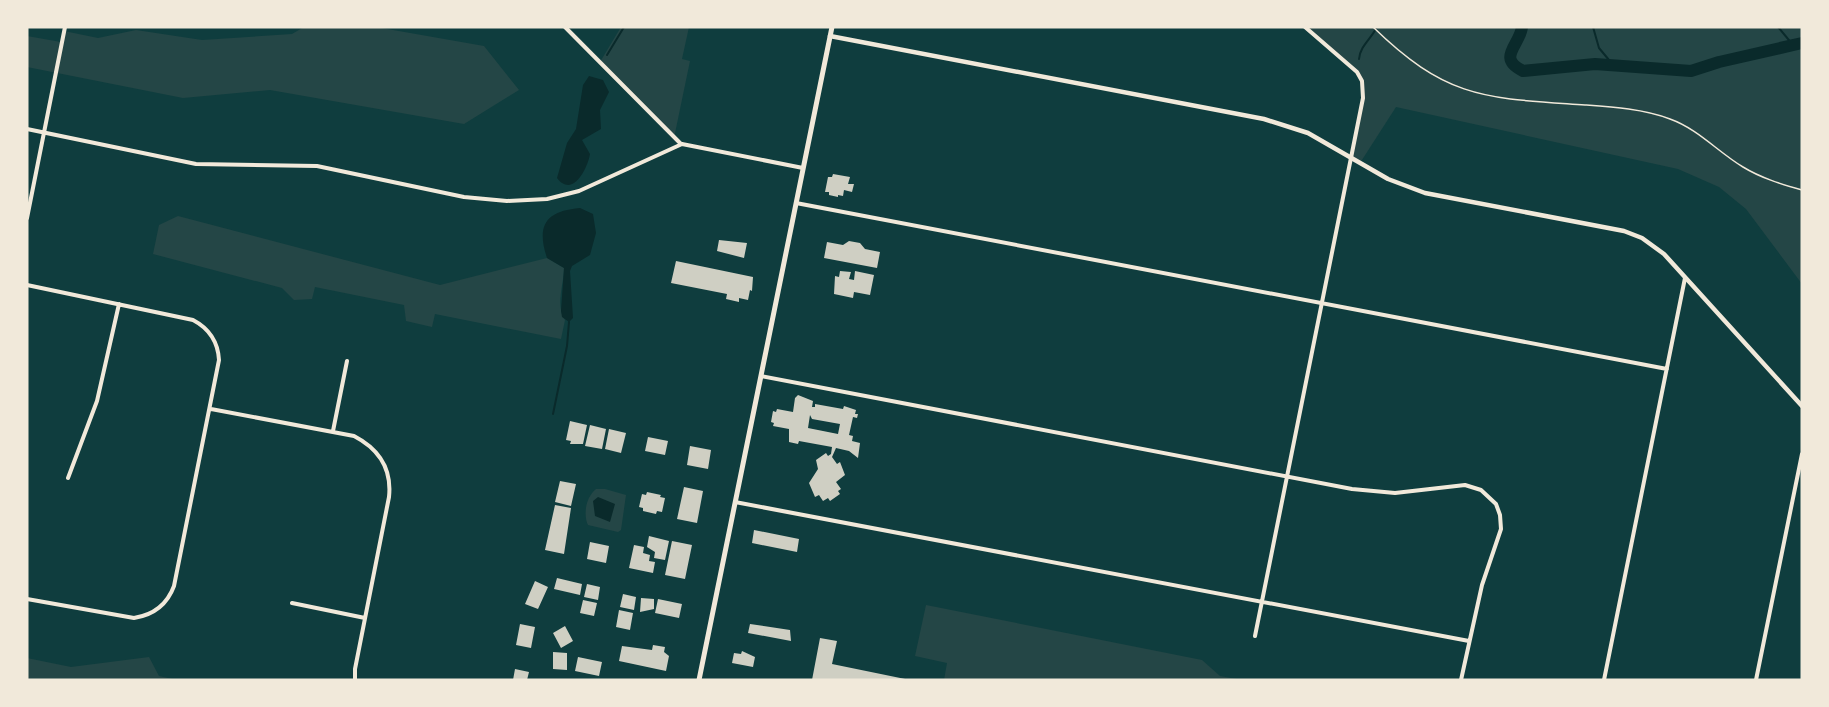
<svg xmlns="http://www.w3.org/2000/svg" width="1829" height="707" viewBox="0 0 1829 707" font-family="'DM Sans',sans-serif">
<rect width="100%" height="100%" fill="#0f3d3e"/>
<path fill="#244646" d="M304 27H376L484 46 519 90 464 124 270 90 183 98 27 67V36L61 42 64 31 98 38 136 30 202 40 292 34Z
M621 27H689L682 59 690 61 674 138 600 62Z
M1305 27H1802V284L1746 209 1719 187 1678 169 1396 107 1360 163 1350 157 1363 98 1359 76Z
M178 216 440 285 547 258 564 268C564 284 555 306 565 320L561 339 435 314 432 327 406 321 404 305 315 287 312 299 294 300 282 288 153 254 159 225Z
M596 489H605L626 495 621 530 618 532 588 525C583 514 586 497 596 489Z
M926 605 1202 660 1220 676 1242 680H944L947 663 915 656Z
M149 657 159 676 177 680H27V658L71 667Z"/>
<path fill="#0a2a2b" d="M589 76 603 80 609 92 600 110 601 129 582 140 590 154C588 167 573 199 557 178L567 143 576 129 583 85Z
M580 208 593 214 596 233 590 255 572 266 570 271 573 318 569 322 562 317 561 311 564 268 547 258C536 225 546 211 580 208Z
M598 497 615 504 610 522 595 516 593 501Z"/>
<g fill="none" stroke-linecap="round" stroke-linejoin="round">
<path stroke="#0a2a2b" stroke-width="2" d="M1593 27 1599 48 1614 66
M1778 27 1793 45
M607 55 624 27
M1359 59C1360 46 1371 39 1377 27
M553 414 567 346 569 322"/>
<path stroke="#0a2a2b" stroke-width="12" d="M1522 27C1520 45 1496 58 1523 71L1595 64 1691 71 1719 62 1802 43"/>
</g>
<path fill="#cfcfc3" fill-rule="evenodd" d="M833 174 850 177 848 184H854L852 192 844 190 843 196 838 195V197L829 195V192H825L828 177H832Z
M719 240 747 243 744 258 717 251Z
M849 241 860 243 865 249 880 252 877 268 824 258 827 242 843 245Z
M676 261 753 277 752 291 750 290 748 300 739 298V302L726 299 727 294 671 283Z
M840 271 851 272 849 279 854 280 855 271 874 275 870 295 854 292 853 298 834 294 835 276 839 277Z
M798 395 813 401 812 407H815V404L843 409 844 406 856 410 855 414H858L857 418 853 417 849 435 853 436 852 441 860 443 858 458 849 451 836 448 832 457 837 464 840 462 845 475 836 482 841 489 838 491 840 494 830 501 828 498 823 501 819 495 815 497 809 483 818 469 816 460 826 453 828 456 831 454 832 447 799 441 798 444 789 442V429L773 426 774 423 771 422 773 411 776 412 777 409 793 412 795 398ZM810 415 812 419 840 424 838 434 808 428Z
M570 421 587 425 583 444H570L571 441 566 440Z
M590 425 606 429 602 449 585 446Z
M609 429 626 433 621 453 605 449Z
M648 437 668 441 665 455 645 451Z
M690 446 711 450 708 469 687 465Z
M560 481 576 484 571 506 555 502Z
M684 487 703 491 697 523 677 519Z
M647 492 661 495 660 497 665 498 662 512 657 511 656 514 643 511V508L639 507 642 494 646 495Z
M555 505 571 508 564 554 545 550Z
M754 530 799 539 797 552 752 543Z
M649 536 669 541 665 560 654 558 655 552 647 547Z
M672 541 692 545 685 579 665 575Z
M590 542 609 546 606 563 587 559Z
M634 545 644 547 643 553 650 555 649 561 655 562 653 573 629 568Z
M557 578 582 584 580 595 554 589Z
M535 581 548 587 538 609 525 604Z
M587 584 600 587 598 600 584 597Z
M623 594 636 597 634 610 620 607Z
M641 598 654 599V609L640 612Z
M658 599 682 604 679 618 655 613Z
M583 600 597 603 594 616 580 613Z
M619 610 633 613 630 630 616 627Z
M520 624 535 627 531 648 516 645Z
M750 624 790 630 791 641 748 633Z
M565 626 573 641 561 648 553 633Z
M820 638 837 641 832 664 910 680H812Z
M653 645 665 647 664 652 669 656 666 671 619 661 622 646 652 650Z
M742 651 755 657 753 667 732 663 734 653 741 654Z
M553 652 567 653V670L553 669Z
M578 657 602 662 599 676 575 671Z
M515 669 529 672 527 680H513Z"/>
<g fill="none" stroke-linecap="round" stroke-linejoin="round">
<path stroke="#f1e9da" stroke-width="1.5" d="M1373 27C1448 100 1486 98 1585 105 1613 107 1643 109 1670 119 1698 129 1718 152 1743 167 1761 178 1781 184 1802 190"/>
<path stroke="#f1e9da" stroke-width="4" d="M565 27 681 144
M27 129 196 164 317 166 464 197 507 201 547 199 579 191 682 144
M682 144 803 168
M796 203 1667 369
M27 218 65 27
M27 285 193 320C210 329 218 342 219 360L174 586C167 605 153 615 134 618L27 599
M761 376 1352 489 1395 493 1465 485 1481 490 1496 504 1500 515 1501 529 1482 585 1461 680
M211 409 354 436C379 449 392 469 389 497L355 669V680
M333 431 347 361
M68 478 97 401 119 304
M735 502 1469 641
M292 603 365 618
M1255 636 1363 98 1362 81 1357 72 1305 27
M1604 680 1685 278
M1756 680 1802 454"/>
<path stroke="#f1e9da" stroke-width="4.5" d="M830 36 1264 119 1308 133 1388 179 1425 193 1624 231 1642 238 1664 254 1802 406"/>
<path stroke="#f1e9da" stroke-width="5" d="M699 680 832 27"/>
</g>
<rect width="1829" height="707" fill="none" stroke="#f1e9da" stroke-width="57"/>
</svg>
